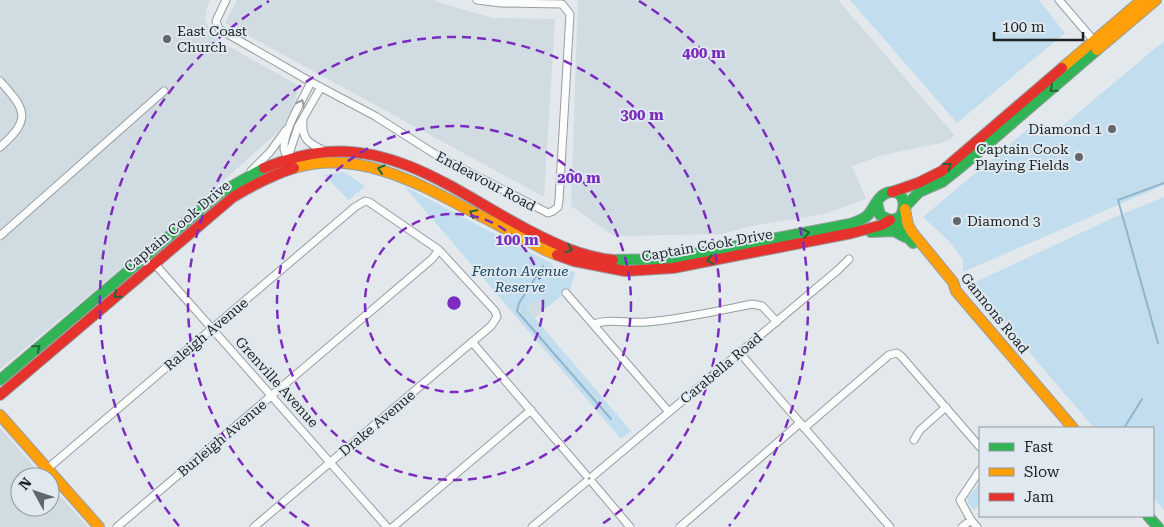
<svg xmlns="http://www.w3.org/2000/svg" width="1164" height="527" viewBox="0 0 1164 527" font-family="'Roboto Serif',serif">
<rect width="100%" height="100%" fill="#e2e8ec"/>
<path fill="#d0dbe2" d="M0 0H210L207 7 205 19 210 31 221 42 299 86 293 107 284 126 189 212 0 369Z
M237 0H434L440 3 493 18 555 19 544 197 225 23Z
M578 0H838L955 136 941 143 882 155 852 166 866 199 824 214 751 226 721 234 614 236 571 206Z
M537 300 545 309 535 318 527 308Z
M0 428 43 477H20V507H50V485L88 527H0Z"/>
<path fill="#c2dded" d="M850 0H1039L1065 33 957 123Z
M1164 41V185L963 272V260L949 241 923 217 1029 128 1059 129Z
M344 172 365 186 349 200 324 175Z
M404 186 533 254 552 263 551 265 575 273 570 289 545 309 537 300 527 309 631 431 621 439Z
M1164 197V510L1153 497V428H1094L971 284 1115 217Z
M980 482V504L974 510 968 504V498Z"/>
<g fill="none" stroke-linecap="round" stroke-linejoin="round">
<path stroke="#8fb6cc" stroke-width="2" d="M543 266 519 303 517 311 611 419
M1158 343 1118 200 1164 183
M1124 428 1142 399"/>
<g stroke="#989d9f" stroke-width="9">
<path id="street" d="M226 0 216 21 219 29 311 82 375 116 438 156 548 213 553 211 558 207 559 200 570 14 562 4 501 3 477 0
M1059 0 1095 42
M0 81C26 110 32 119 0 147
M303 120C301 139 309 144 325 151
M290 159C287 156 285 154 284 149 283 131 303 99 311 82
M287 160 298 127 321 87
M251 171 270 152 286 130
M0 236 164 91
M154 263 387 527
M566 293 669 412
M593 324C615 318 626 324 647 322 682 319 717 311 752 304L762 306 777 322
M472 342 586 475
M740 353 890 527
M804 428 889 355 897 353 901 356 980 447
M914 440 920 430 946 407
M47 469 355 207 365 201 369 202 439 250 495 311 497 317 491 326 254 527
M593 476 839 269 849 259
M592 482 630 527
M117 527 432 259 439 250
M393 527 531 410
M532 527 586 482
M680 527 800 423
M962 527 971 520
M977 527 971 520 960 500 980 470"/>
</g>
<g stroke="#989d9f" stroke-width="12">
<path id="fast" d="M905 207 919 192 942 182 961 167 1097 50
M892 220 913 243
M871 232 894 231 905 237
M613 260 668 259 850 224C856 222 863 220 868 215 875 207 878 194 890 192 906 190 906 209 899 218L890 220 880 215 877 203
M0 380 220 193 264 168
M1148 516 1158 527"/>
</g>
<g stroke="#989d9f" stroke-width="12">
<path id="slow" d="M1097 50 1156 0
M1062 68 1142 0
M294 168C355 150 413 180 465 208 493 222 520 237 547 251L557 255
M905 209 908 225 912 232 953 282 956 291 1073 428
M0 415 99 527"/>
</g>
<g stroke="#989d9f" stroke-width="12">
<path id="jam" d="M264 168C284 160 304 154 326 152 400 145 465 197 528 230 555 244 582 257 613 260
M892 192 918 183 942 171 1062 68
M557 255 574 261 625 271 673 268 852 233 882 225 890 220
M0 395 233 197C253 185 272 175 294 168"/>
</g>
<use href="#street" stroke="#fbfcfc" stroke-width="7"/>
<use href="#fast" stroke="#30b455" stroke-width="10"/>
<use href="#slow" stroke="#ff9f0a" stroke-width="10"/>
<use href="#jam" stroke="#e5322d" stroke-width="10"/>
</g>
<defs><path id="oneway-chevron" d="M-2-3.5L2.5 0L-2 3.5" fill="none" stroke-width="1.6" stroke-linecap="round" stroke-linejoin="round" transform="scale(1.25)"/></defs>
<g stroke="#26643a">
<use href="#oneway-chevron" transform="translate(1053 89) rotate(139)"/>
<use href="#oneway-chevron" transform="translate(948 166) rotate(-38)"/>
<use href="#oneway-chevron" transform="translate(381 169) rotate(-163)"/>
<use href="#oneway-chevron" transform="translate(473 213) rotate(-152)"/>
<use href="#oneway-chevron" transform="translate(806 233) rotate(-11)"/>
<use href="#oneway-chevron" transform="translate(569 249) rotate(21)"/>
<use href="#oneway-chevron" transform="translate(710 260) rotate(169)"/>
<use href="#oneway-chevron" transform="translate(117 295) rotate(139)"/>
<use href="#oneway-chevron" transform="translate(37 348) rotate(-40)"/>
</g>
<use stroke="#989a9b" href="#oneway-chevron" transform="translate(301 103) rotate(-65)"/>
<g fill="none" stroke="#7b2cbf" stroke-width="2.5" stroke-dasharray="9 6">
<circle cx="454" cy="303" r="89"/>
<circle cx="454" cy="303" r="177"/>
<path d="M309 526A266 266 0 1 1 599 526"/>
<path d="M179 526A354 354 0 0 1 269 1M639 1A354 354 0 0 1 729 526"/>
</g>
<g fill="#63676a" stroke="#dfe9ef" stroke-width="2">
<circle cx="167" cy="39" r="5"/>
<circle cx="1112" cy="129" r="5"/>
<circle cx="1079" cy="157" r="5"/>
<circle cx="957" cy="221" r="5"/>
</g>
<g text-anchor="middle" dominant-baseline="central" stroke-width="4" stroke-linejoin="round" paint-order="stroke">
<g font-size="14" fill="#1e2224" stroke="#dfe9ef" text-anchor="start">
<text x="177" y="31">East Coast<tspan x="177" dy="16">Church</tspan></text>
<text x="1102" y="129" text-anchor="end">Diamond 1</text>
<text x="1069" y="149" text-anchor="end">Captain Cook<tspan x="1069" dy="16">Playing Fields</tspan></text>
<text x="967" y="221">Diamond 3</text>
</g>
<g font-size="14" fill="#1e2224" stroke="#dfe9ef">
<text transform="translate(486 181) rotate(28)">Endeavour Road</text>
<text transform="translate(177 226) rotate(-40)">Captain Cook Drive</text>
<text transform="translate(707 245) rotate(-10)">Captain Cook Drive</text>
<text transform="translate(995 313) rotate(51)">Gannons Road</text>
<text transform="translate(206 334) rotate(-40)">Raleigh Avenue</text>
<text transform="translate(721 368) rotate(-40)">Carabella Road</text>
<text transform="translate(277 382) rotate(48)">Grenville Avenue</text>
<text transform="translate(377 423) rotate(-40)">Drake Avenue</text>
<text transform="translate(222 438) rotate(-40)">Burleigh Avenue</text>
</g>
<g font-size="14" font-style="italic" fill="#1b475d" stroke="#dfe9ef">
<text x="520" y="271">Fenton Avenue<tspan x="520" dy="16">Reserve</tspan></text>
</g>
</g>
<circle cx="454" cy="303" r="8" fill="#7b2cbf" stroke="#dfe9ef" stroke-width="2.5"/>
<g font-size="15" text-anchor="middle" font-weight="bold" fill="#7b2cbf" stroke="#dfe9ef" stroke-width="4" stroke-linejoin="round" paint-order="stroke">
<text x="704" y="58">400 m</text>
<text x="642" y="120">300 m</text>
<text x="579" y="183">200 m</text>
<text x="517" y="245">100 m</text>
</g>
<rect x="979" y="427" width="175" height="90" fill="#dfe9ef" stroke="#92999e"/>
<rect x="989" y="443" width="25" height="8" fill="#30b455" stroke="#92999e"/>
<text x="1024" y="452" font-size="15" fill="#1e2224">Fast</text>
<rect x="989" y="468" width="25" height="8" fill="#ff9f0a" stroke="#92999e"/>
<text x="1024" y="477" font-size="15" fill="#1e2224">Slow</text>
<rect x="989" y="493" width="25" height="8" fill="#e5322d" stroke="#92999e"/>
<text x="1024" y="502" font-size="15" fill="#1e2224">Jam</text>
<g transform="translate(35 492) rotate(310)"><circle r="24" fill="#dfe9ef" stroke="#92999e"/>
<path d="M0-4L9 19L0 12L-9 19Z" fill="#63676a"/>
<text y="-8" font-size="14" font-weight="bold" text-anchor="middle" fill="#1e2224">N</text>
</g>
<path d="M994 32v8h89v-8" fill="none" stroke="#1e2224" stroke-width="2.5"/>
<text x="1002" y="32" font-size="15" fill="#1e2224" stroke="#dfe9ef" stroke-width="4" paint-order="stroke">100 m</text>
</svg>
